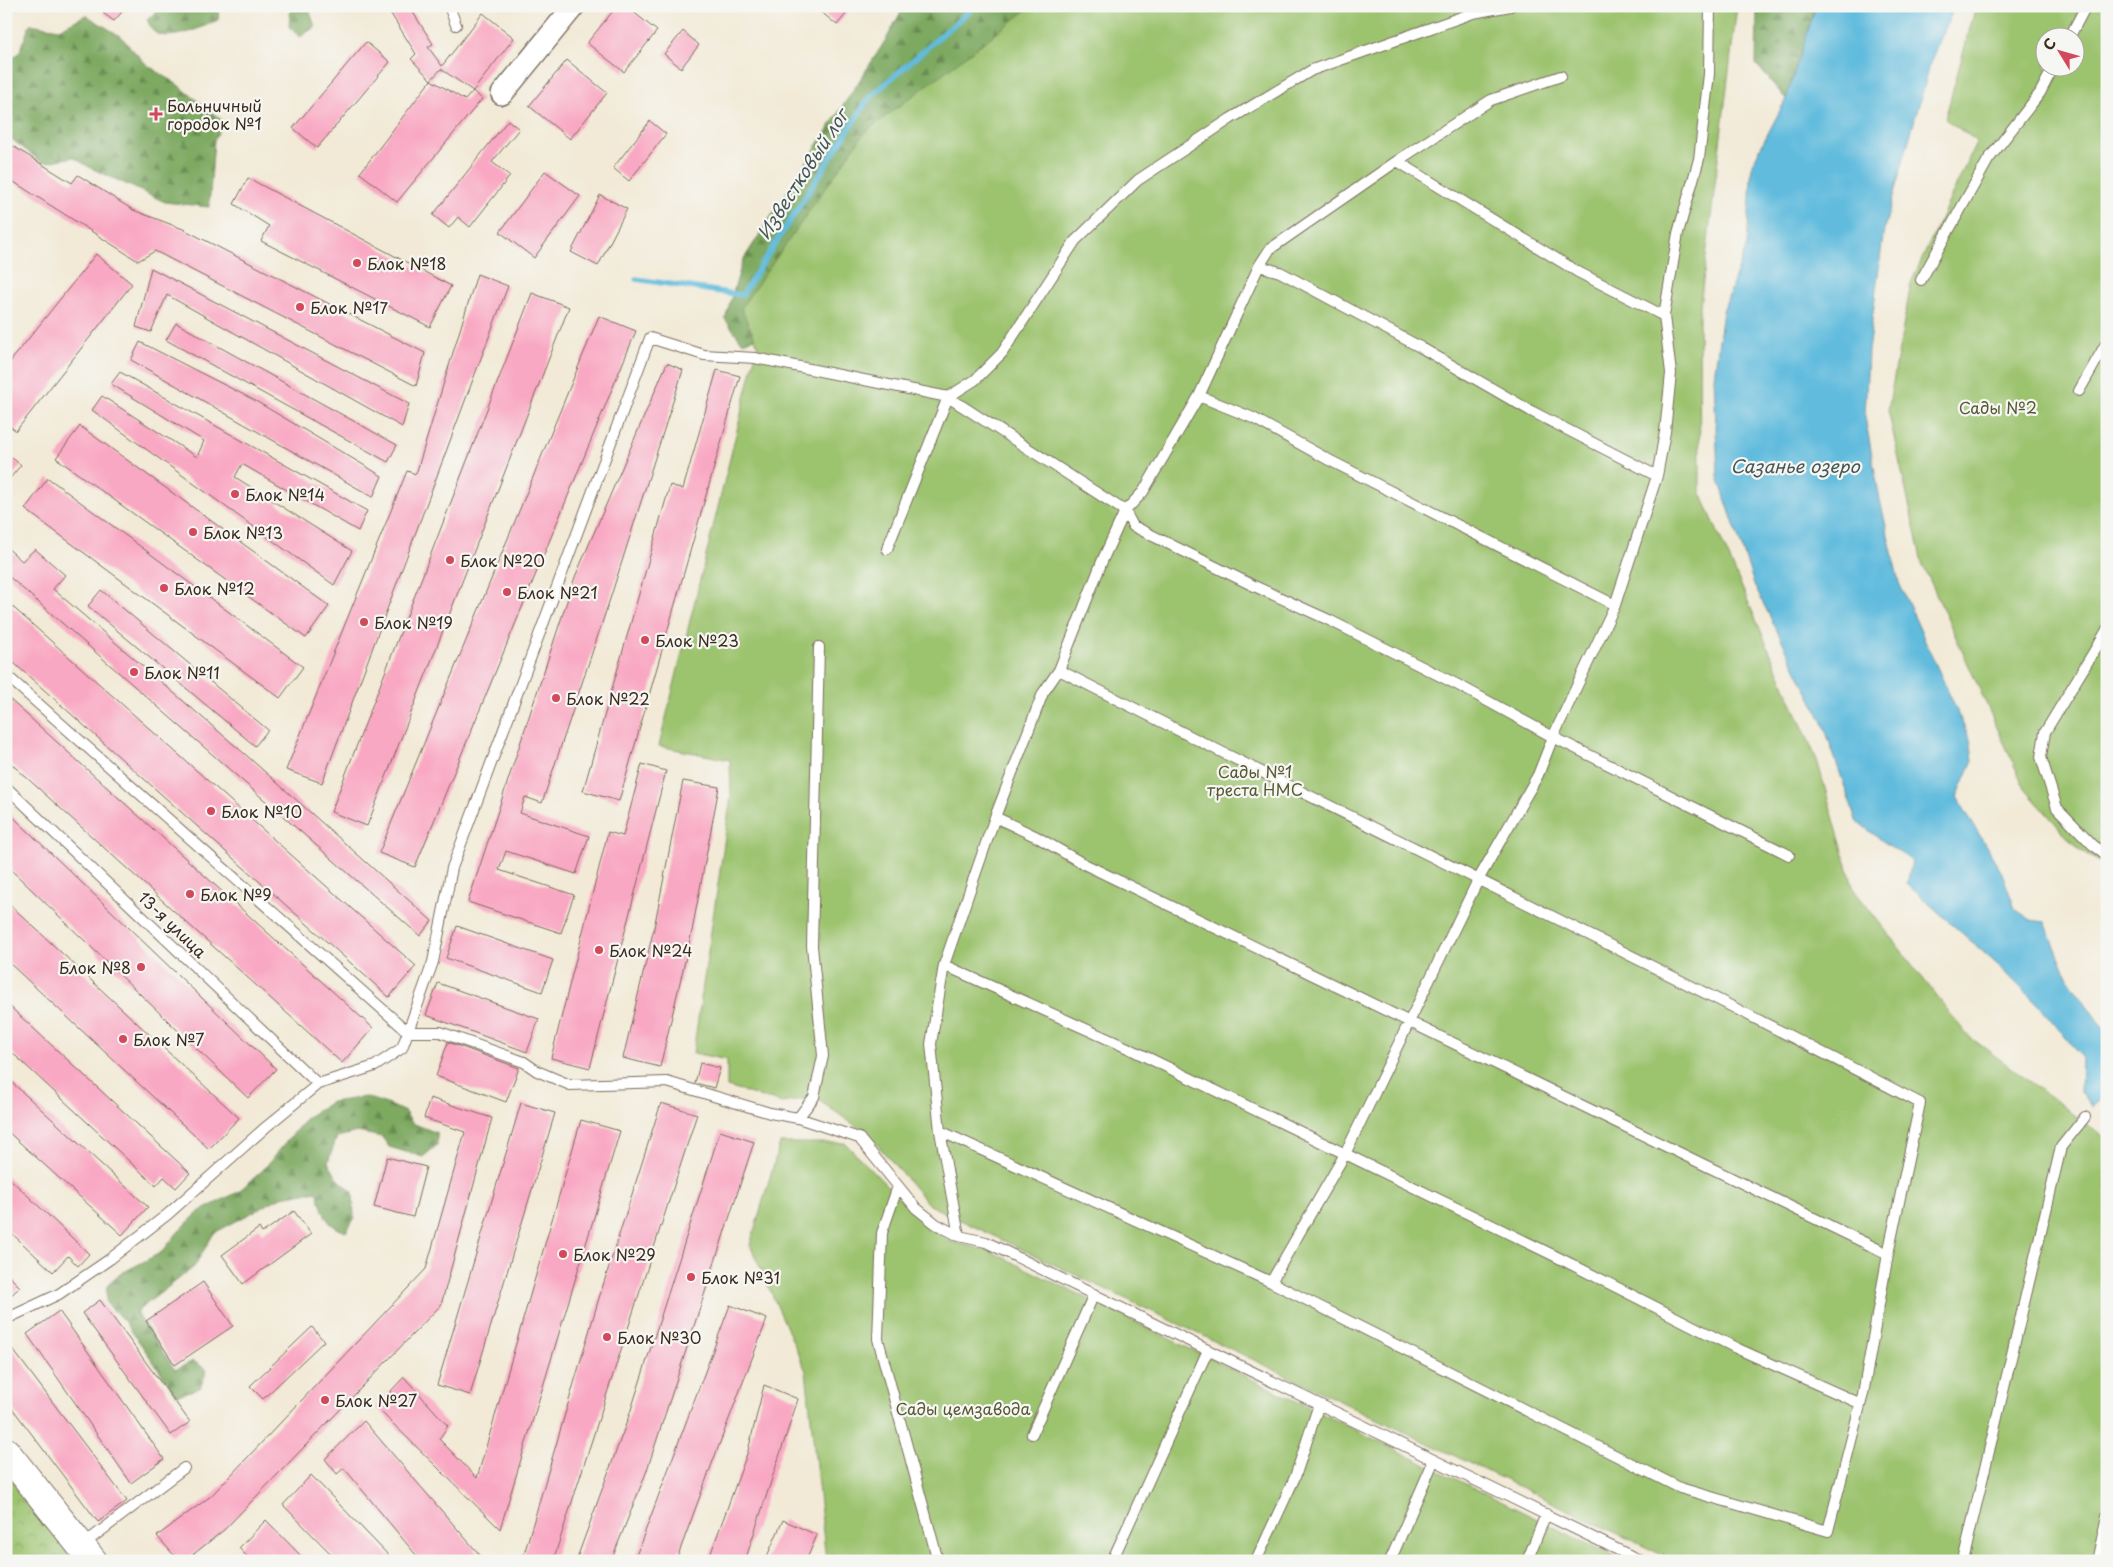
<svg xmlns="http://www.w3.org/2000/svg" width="2113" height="1567" viewBox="0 0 2113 1567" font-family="'Playpen Sans',sans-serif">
<defs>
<pattern id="forest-firs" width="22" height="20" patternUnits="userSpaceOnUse" patternTransform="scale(1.25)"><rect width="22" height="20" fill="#7da961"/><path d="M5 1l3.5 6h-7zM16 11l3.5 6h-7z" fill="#688a4f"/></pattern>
<pattern id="park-crowns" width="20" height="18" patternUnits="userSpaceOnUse" patternTransform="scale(1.25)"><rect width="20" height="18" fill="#9cc36e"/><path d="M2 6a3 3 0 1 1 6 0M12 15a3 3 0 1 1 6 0" fill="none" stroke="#809f5a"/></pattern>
</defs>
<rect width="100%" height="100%" fill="#f6f6f2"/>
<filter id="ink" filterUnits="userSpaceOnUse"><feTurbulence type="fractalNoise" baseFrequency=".02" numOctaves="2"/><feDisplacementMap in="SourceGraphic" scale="10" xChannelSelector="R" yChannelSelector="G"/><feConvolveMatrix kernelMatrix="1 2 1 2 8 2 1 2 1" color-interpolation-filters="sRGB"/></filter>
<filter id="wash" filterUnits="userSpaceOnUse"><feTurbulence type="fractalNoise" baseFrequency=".0096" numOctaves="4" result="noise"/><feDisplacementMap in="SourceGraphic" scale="20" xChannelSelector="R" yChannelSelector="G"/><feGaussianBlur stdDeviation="1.12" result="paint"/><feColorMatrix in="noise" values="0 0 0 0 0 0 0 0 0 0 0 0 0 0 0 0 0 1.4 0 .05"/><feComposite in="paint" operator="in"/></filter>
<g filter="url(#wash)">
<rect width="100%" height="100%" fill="#f2ead7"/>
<path fill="url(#forest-firs)" stroke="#5c6a40" d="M162 6 219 8 218 20C203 27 167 44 153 31 151 28 149 23 147 20Z
M291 6H308L315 27 300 37 289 27Z
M904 6H1091L762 335 743 343 725 319 743 260 887 38Z
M1757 6H1816L1786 99 1756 64Z
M86 15 120 36 147 65 178 85 224 122 214 140 209 207 165 202 91 168 73 157 43 163 6 135V65L20 51 30 24 59 29Z
M365 1097 390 1105 405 1112 412 1123 437 1133V1145L423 1157 389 1147 382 1137 357 1132 337 1137 328 1162 337 1178 353 1192 354 1219 346 1232C323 1224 324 1212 317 1191L281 1197 214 1233 194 1267 136 1312 175 1370 193 1361 207 1370 200 1388 177 1395 125 1322 106 1303 107 1286 120 1274 162 1252 179 1231 200 1211 238 1192 263 1170 307 1117 332 1102Z"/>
<path fill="url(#park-crowns)" stroke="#6c7646" d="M6 1472 66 1551 69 1561H45L33 1556 23 1561H6Z"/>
<path fill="#9cc36e" stroke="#6c7646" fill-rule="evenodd" d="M1032 6H1737L1699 314 1700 491 1817 760 1854 890 1967 1035 2107 1139V1561H1675L929 1205 869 1135 814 1097 783 1103 727 1087V1060L693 1053 731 796 730 760 659 746 758 345 741 308 865 132Z
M1976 6H2107V867L2077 848 2025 789 1922 563 1888 410 1911 283 1977 141 1945 119ZM2046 38H2076V68H2046Z
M780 1143H845L915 1214 948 1241 990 1251 1623 1561H826L806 1371 750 1245Z"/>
<path fill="#60bbdd" stroke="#4e727e" d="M1816 6H1955L1932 58 1884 229 1868 351 1865 417 1880 500 1899 583 1970 740 1973 760 1957 797 2002 873 2015 909 2031 920 2045 922 2068 978 2107 1034V1094L2092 1107 2081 1093 2082 1057 2041 1008 2000 967 1907 884 1912 861 1878 838 1856 820 1822 720 1755 587 1718 477 1714 377 1723 311 1747 245 1752 164 1786 99Z"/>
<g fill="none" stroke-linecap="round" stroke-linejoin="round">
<path stroke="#60bbdd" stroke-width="5.5" d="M636 279 742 295 869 98 975 6"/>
</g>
<g id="blocks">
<path fill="#f9a8c3" d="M108 6H127L114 21 103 13Z
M386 6H409L433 44 428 47 442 66 483 13 514 38 473 91 441 69 431 80 411 59 416 54Z
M617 6H626L657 31 624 72 587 43Z
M814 6H848L850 9 837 25Z
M683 31 699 45 681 68 664 54Z
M366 42 390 62 317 148 293 128Z
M567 60 607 93 570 139 529 106Z
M431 80 465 100 473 91 482 99 397 202 360 173Z
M508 120 519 129 492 162 510 176 470 227 458 217 449 228 433 215Z
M650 121 666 134 629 181 613 168Z
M11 145 72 183 78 175 133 210 183 229 425 353 416 386 155 251 138 261 6 177V153Z
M545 171 580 196 534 258 500 232Z
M248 178 451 286 430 327 261 241 269 226 234 204Z
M600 195 627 209 598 266 571 252Z
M96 254 132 284 16 431 6 423V367Z
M151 268 409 404 402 427 167 295 151 332 136 327Z
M477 274 508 286 322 783 286 770 407 471 416 474Z
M532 293 569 307 367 826 331 812Z
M599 316 636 331 415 867 379 853Z
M176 323 397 445 388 462 166 340Z
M140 342 254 400 382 476 373 497 131 360Z
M667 363 683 370 610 599 542 803 525 797 520 813 589 836 576 874 506 851 499 870 574 895 561 933 468 902 575 577Z
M717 370 740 376 619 801 583 791 670 485 683 489Z
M120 372 367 511 358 531 242 464 235 477 352 551 334 585 92 410 102 396 197 457 204 441 111 384Z
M80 426 329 606 306 638 56 458Z
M6 453 21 465 6 483Z
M48 478 303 667 280 698 25 509Z
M6 547 22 561 35 549 65 575 53 589 246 755 432 921 420 936 6 574Z
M101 590 268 730 255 746 88 606Z
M6 601 416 966 389 997 6 656Z
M6 696 373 1028 342 1063 6 759Z
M642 764 666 771 590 1068 551 1058 608 832 623 836Z
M683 781 719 787 692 931 660 1067 623 1058 654 928Z
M6 810 276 1069 248 1098 6 865Z
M6 901 239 1118 209 1149 6 960Z
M457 926 553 960 542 992 446 958Z
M438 983 539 1019 527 1052 426 1015Z
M6 1003 190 1173 176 1188 164 1177 156 1186 6 1047Z
M448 1042 519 1068 506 1102 436 1076Z
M700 1063 720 1068 714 1088 695 1083Z
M6 1077 148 1207 122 1235 6 1130Z
M430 1098 492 1118 441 1305 225 1529 185 1561H179L157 1536 211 1496 426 1269 465 1132 424 1118Z
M521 1103 555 1113 470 1395 437 1385Z
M661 1103 697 1114 553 1561H522L599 1298Z
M581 1120 620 1131 500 1529 376 1407 404 1377 448 1426 439 1439 477 1478Z
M720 1131 754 1142 646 1473 611 1561H576L630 1413Z
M387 1157 426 1167 413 1217 374 1207Z
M6 1175 89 1254 78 1266 68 1256 53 1272 6 1228Z
M294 1211 311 1234 243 1284 222 1255 259 1228 262 1233Z
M6 1273 20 1287 6 1300Z
M203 1282 233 1326 175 1365 146 1321Z
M100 1300 190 1422 171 1435 82 1313Z
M730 1305 767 1319 710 1469 676 1561H634Z
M59 1311 164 1459 131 1483 27 1334Z
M312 1327 324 1341 263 1399 250 1386Z
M11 1347 127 1501 98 1522 6 1400V1350Z
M764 1385 798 1399 745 1561H708L748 1451Z
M364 1421 485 1561H421L344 1468 337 1474 325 1459Z
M311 1475 394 1561H338L283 1505Z
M266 1520 306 1561H251L239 1548Z
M783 1520 817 1535 806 1561H765Z"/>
</g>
</g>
<g filter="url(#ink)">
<use href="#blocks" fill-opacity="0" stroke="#7b6d5f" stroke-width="1"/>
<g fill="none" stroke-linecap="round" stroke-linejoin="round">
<g stroke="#7b6d5f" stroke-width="12">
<path id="lane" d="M449 6 456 25
M2069 38 2086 6
M1397 161 1578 272 1664 316
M1259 266 1280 272 1420 347 1531 411 1657 476
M1921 280 1988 160 2040 93 2053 68
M2079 391 2107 342
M1199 396 1253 418 1329 460 1615 605
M887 549 948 397 975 380 1002 353 1075 241 1138 180 1230 119 1312 70 1473 13 1510 6
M2107 630 2045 732 2041 757 2057 808 2093 845 2107 855
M6 675 408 1032H440L524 1062 537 1071 570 1085 667 1082 770 1113 798 1118 859 1138 916 1208 936 1224 959 1236 986 1242 1641 1561
M6 787 318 1084
M995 817 1037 837 1082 863 1888 1254
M944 965 1130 1049 1557 1257 1736 1348 1859 1403
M798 1118 814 1097 823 1056 812 946 819 647
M940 1131 1271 1282 1680 1488 1828 1531 1863 1394 1888 1254 1920 1103C1635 954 1345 816 1059 670
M898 1186 882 1233 878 1339 938 1561
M959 1236 940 1131 931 1044 944 965 995 817 1043 693 1059 670 1103 559 1125 511 1143 492 1199 396 1259 266 1270 249 1397 161 1491 100 1561 76
M1271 1282 1345 1154 1478 880 1538 775 1553 737 1615 605 1657 476 1665 432 1671 373 1664 316 1678 233 1699 159 1709 74 1710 6
M6 1319 59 1294 110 1259 168 1214 266 1127 318 1084 375 1066 402 1048 433 962 452 868 650 338 704 355 755 358 948 397 1125 511 1133 526 1252 585 1329 620 1460 686 1553 737 1789 855
M1032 1434 1094 1294
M81 1546 184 1468
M1112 1561 1208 1350
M1256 1561 1295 1477 1319 1404
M1390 1561 1434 1460
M1527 1561 1546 1514
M1963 1561 2061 1147 2085 1117
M2097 1561 2107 1516"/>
</g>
<g stroke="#7b6d5f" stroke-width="24">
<path id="street" d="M502 94 574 6"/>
</g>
<g stroke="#7b6d5f" stroke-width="30">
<path id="secondary" d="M6 1452 93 1561"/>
</g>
<use href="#lane" stroke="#fff" stroke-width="10"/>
<use href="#street" stroke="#fff" stroke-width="21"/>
<use href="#secondary" stroke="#fff" stroke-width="28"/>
</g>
</g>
<g fill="#d1495b" stroke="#f6f6f2" stroke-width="2">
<path d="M153.5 106.5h5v5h5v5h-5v5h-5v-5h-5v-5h5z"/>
<circle cx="357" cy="263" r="5"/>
<circle cx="300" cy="307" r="5"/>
<circle cx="235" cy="494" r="5"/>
<circle cx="193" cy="532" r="5"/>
<circle cx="450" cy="560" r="5"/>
<circle cx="164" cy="588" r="5"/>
<circle cx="507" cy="592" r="5"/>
<circle cx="364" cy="622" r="5"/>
<circle cx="645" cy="640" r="5"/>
<circle cx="134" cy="672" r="5"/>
<circle cx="556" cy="698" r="5"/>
<circle cx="211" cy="811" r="5"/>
<circle cx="190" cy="894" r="5"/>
<circle cx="599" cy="950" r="5"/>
<circle cx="141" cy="967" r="5"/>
<circle cx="123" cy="1039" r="5"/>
<circle cx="563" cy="1254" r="5"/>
<circle cx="691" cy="1277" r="5"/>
<circle cx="607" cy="1337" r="5"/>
<circle cx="325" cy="1400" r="5"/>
</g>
<g text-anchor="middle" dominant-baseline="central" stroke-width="4.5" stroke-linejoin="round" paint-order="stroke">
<g font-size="16" fill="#3b2a1e" stroke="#f6f6f2" text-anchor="start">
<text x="167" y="105">Больничный<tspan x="167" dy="18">городок №1</tspan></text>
<text x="367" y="263">Блок №18</text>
<text x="310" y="307">Блок №17</text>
<text x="245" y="494">Блок №14</text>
<text x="203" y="532">Блок №13</text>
<text x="460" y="560">Блок №20</text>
<text x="174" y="588">Блок №12</text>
<text x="517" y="592">Блок №21</text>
<text x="374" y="622">Блок №19</text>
<text x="655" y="640">Блок №23</text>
<text x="144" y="672">Блок №11</text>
<text x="566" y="698">Блок №22</text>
<text x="221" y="811">Блок №10</text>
<text x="200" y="894">Блок №9</text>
<text x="609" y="950">Блок №24</text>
<text x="131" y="967" text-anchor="end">Блок №8</text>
<text x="133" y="1039">Блок №7</text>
<text x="573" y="1254">Блок №29</text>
<text x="701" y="1277">Блок №31</text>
<text x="617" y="1337">Блок №30</text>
<text x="335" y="1400">Блок №27</text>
</g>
<g font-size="16" fill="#585836" stroke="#f6f6f2">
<text x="1998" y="407">Сады №2</text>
<text x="1255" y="771">Сады №1<tspan x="1255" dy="18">треста НМС</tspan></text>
<text x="963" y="1408">Сады цемзавода</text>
</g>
<g font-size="16" fill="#3b2a1e" stroke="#f6f6f2">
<text transform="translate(173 924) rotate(44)">13-я улица</text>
</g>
<g font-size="18" font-style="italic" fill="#465657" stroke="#f6f6f2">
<text transform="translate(802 174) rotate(-57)">Известковый лог</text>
<text x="1795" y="465">Сазанье озеро</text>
</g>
</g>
<rect width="2113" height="1567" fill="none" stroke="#f6f6f2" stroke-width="25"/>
<g transform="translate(2060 52) rotate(307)"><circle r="24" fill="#f6f6f2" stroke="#aba49d"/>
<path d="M0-4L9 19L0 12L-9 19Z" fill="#d1495b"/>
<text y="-8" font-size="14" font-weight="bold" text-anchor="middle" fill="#3b2a1e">С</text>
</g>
</svg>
